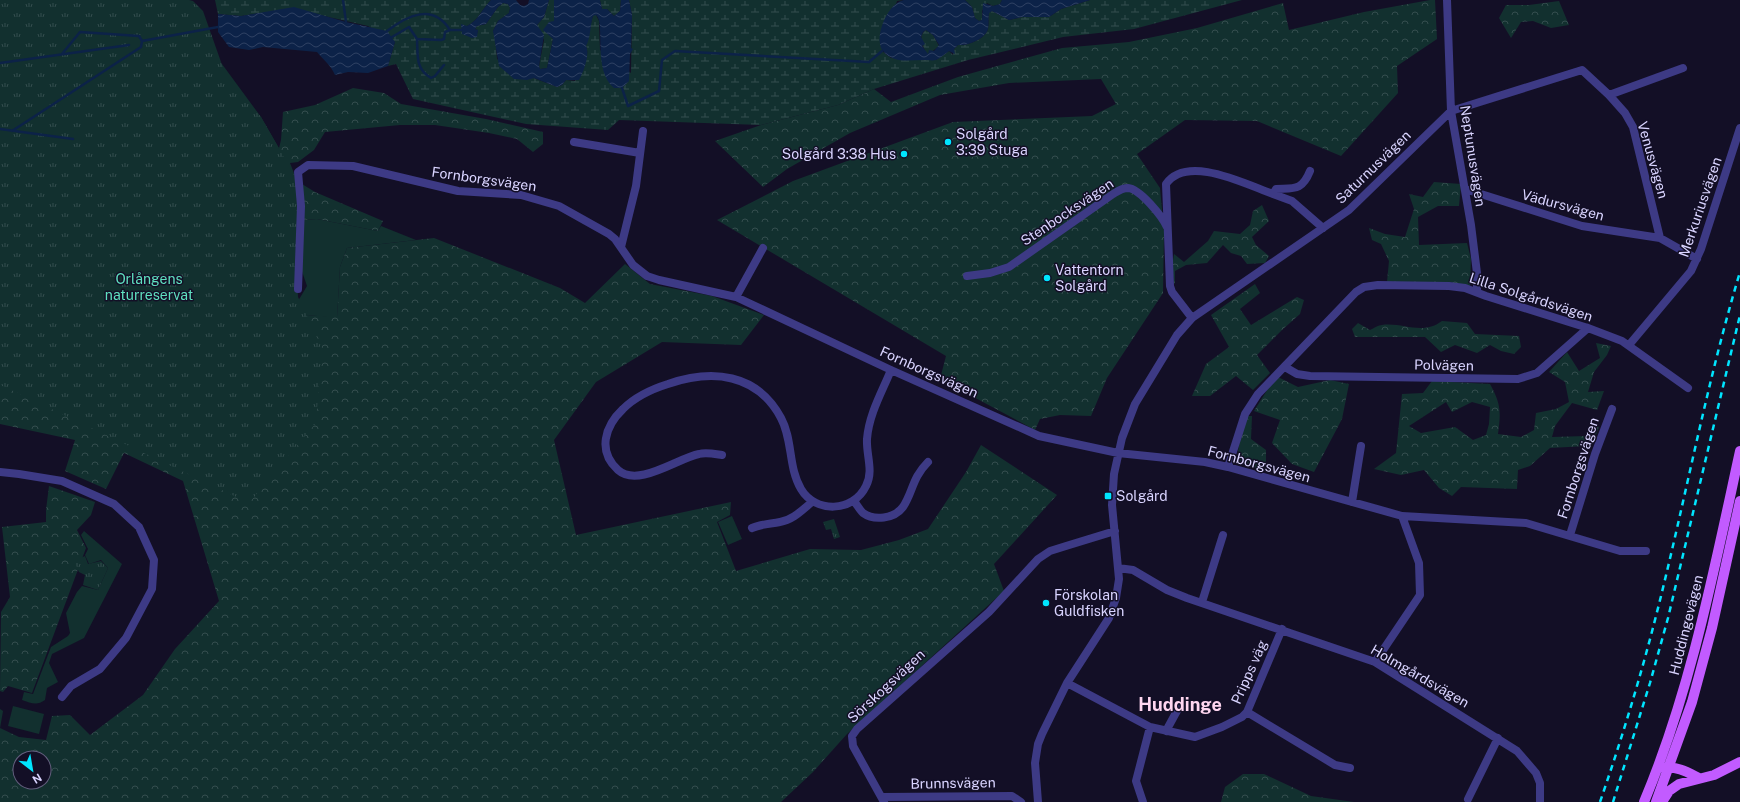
<svg xmlns="http://www.w3.org/2000/svg" width="1740" height="802" viewBox="0 0 1740 802" font-family="'Public Sans',sans-serif">
<defs>
<pattern id="forest-crowns" width="20" height="18" patternUnits="userSpaceOnUse"><rect width="20" height="18" fill="#12302f"/><path d="M2 6a3 3 0 1 1 6 0M12 15a3 3 0 1 1 6 0" fill="none" stroke="#344d4e"/></pattern>
<pattern id="wetland-marsh" width="20" height="14" patternUnits="userSpaceOnUse"><rect width="20" height="14" fill="#12302f"/><path d="M1 5h8M5 5V1M11 12h8M15 12V8" fill="none" stroke="#344d4e"/></pattern>
<pattern id="park-tufts" width="24" height="20" patternUnits="userSpaceOnUse"><rect width="24" height="20" fill="#12302f"/><path d="M3 7l-1-3M5 7V3M7 7l1-3M15 17l-1-3M17 17v-4M19 17l1-3" fill="none" stroke="#344d4e"/></pattern>
<pattern id="water-waves" width="16" height="10" patternUnits="userSpaceOnUse"><rect width="16" height="10" fill="#0c2248"/><path d="M0 5q4-4 8 0t8 0" fill="none" stroke="#2f4163"/></pattern>
</defs>
<rect width="100%" height="100%" fill="#130f26"/>
<path fill="#12302f" d="M222 64 261 117 279 148 196 175 202 206 239 222 261 223 317 219 378 231 381 226 416 240 347 248 340 267 337 318 257 310 283 308 298 301 307 286 296 254 254 233 242 255 209 241 103 229 56 184 74 160 104 173 125 164 122 155 110 142V126L128 125 129 85 198 79Z
M732 516 742 539 728 545 718 522Z
M84 531 122 564 84 638 52 654 49 663 58 682 47 688 45 700C37 706 31 703 22 700L24 692 33 694 51 647 68 636 70 633 66 613 77 592 82 586 98 590 108 568 101 560 89 564 85 555 88 549 81 535Z
M13 706 44 714 39 734 8 726Z"/>
<path fill="url(#forest-crowns)" fill-rule="evenodd" d="M1430 0H1435L1437 39 1397 66 1398 93 1341 156 1257 121 1185 120 1137 154 1160 188 1164 232 1163 293 1107 378 1091 416 1060 415 1040 419 1035 430 940 379 946 356 717 220 793 181 953 122 1092 116 1116 104 1101 79 1009 83 940 95 850 133 787 169 763 187 715 141 761 125 838 105 874 89 891 102 958 77 1062 48 1129 42 1197 28 1283 3 1289 30 1364 12Z
M1559 1 1569 25 1551 28 1533 21 1521 22 1511 38 1499 18 1506 5H1529Z
M353 88 384 93 401 104 486 119 543 132V144L533 152 517 139 489 133 435 125H400L325 132 314 150 298 162 290 163 297 181 315 192 383 221 378 231 317 219 261 223 281 140 283 112 315 105Z
M0 175 306 315 337 317 340 267 347 248 434 238 560 288 585 303 625 264 650 284 712 296 764 315 741 345 662 342 596 382 554 440 576 535 731 502 730 515 717 522 736 571 810 549 861 550 899 540 928 529 966 472 981 445 1057 495 994 564 1004 591 847 734 813 772 781 802H0V709L3 711 0 728 19 737 46 740 52 716 70 715 90 735 143 695 175 649 219 601 183 481 124 453 106 489 65 471 75 440 0 424ZM20 758H44V782H20Z
M1434 182 1461 184 1459 206H1438L1418 217 1419 245 1467 243 1471 259 1470 286 1447 282H1387L1389 261 1381 244 1372 240 1369 228 1385 234 1405 237 1414 209 1409 194 1423 197Z
M1262 205 1269 221 1252 237 1256 245 1269 256 1265 263 1247 264 1241 256 1231 253 1223 245 1207 263 1186 265 1175 271V284L1174 283 1172 266 1174 254 1184 262 1208 241 1214 231 1240 234 1250 225 1253 211Z
M1255 284 1260 293 1240 309 1251 325 1297 297 1304 300 1300 314 1282 330 1257 355 1270 373 1253 390 1236 376 1210 396H1192L1206 364 1229 347 1211 315Z
M1442 321 1467 323 1475 334 1519 336 1521 347 1514 354 1501 351 1490 345 1477 353 1455 345 1441 352 1425 337H1355L1352 329 1358 323 1370 330C1374 328 1379 325 1382 325 1403 322 1422 336 1442 321Z
M1596 343 1611 346 1607 355 1594 372 1588 392 1604 391 1597 410 1572 403 1555 426 1552 437 1587 436 1592 422 1599 427 1591 448 1586 446 1550 448 1530 466 1518 470 1517 489 1461 487 1452 496 1439 488 1424 470 1401 475 1374 469 1396 453 1402 394 1423 393 1432 381 1490 384C1501 404 1501 412 1498 434L1521 437 1534 430 1536 413 1556 409 1569 402 1565 382 1549 372 1567 352 1579 371 1600 358ZM1446 402 1452 412 1472 402 1490 407 1489 424 1486 435 1473 440 1455 427 1421 433 1409 426Z
M1276 376 1298 387 1330 380 1349 384 1342 419 1314 472 1292 464 1272 443 1280 420 1254 411Z
M1244 416H1252L1251 439 1266 450V471L1236 463Z
M49 486 95 502 91 515 77 530 86 548 32 693 8 686 3 692 0 691 1 612 10 597 2 527 46 522V510Z
M1243 774H1264L1311 796 1354 802H1221L1225 787Z"/>
<path fill="url(#wetland-marsh)" d="M215 0H491C482 9 478 21 467 26L477 34 478 30 475 29 477 26 486 24 498 7 503 3 508 4 510 8 509 13 498 21 493 31 495 36 497 59 531 77 557 87 562 85 566 80 575 81C580 71 591 57 586 46 589 36 590 26 593 15H596L599 21 600 50 631 73 632 15 629 0H904L897 1 882 51 891 58 921 60H936L949 51 953 55 954 49 958 45C968 46 985 39 988 29 989 24 988 17 989 12L992 11 1009 20 1022 17H1049L1061 9 1090 0H1242L1134 29 1063 37 968 60 874 89 838 105 761 125 619 120 608 130 526 124 413 99 396 64 388 66 395 42 368 26 320 15 260 13 241 16 218 14Z
M549 0H554V21L551 36 553 39 547 68 540 69 539 66 544 40 537 25 544 17Z
M600 0H621L620 11 614 16 607 9H602Z
M965 0H1002L1000 4 993 6 987 3 982 11V20L979 21 975 18 972 7Z
M926 30 933 35 939 46 929 54H927C923 47 917 36 926 30Z"/>
<path fill="url(#park-tufts)" d="M0 0H189L193 1 203 11 227 79 261 117 294 175 297 189 296 254 298 297 322 348 316 423 249 503 3 386 0 387Z
M834 519 840 537 834 539 831 529 826 530 823 522Z
M85 556 88 564 101 561 108 568 98 590 83 585 85 575 79 572 74 561Z"/>
<path fill="url(#water-waves)" fill-rule="evenodd" d="M491 0H516L520 5 524 6 528 4 529 0H549L544 17 537 25 544 35 539 66 540 69 547 68 553 39 543 30 549 22 554 21V0H600L602 9H607L614 16 620 11 621 0H629L632 15 631 48 633 49 630 54 629 81 622 88H614C592 70 606 23 596 15L593 16C590 25 591 37 586 46 590 54 584 71 579 80H566L562 85 557 87 534 78 527 80 514 79 499 66 493 31 498 21 509 13 510 8 508 4 503 3 498 7 486 24 477 26 475 29 478 30 477 37 472 38 462 34 461 24 467 26C478 21 482 9 491 0Z
M904 0H965L972 7 975 18 979 21 982 20 983 3 993 6 1000 4 1002 0H1090L1061 9 1049 17H1022L1009 20 992 11 989 13C988 18 989 24 988 29 985 39 968 46 958 45L954 49 955 54 949 51C945 54 940 58 936 60 933 61 927 60 924 60 909 60 894 64 883 51 873 39 887 3 904 0ZM926 30 933 35 939 45 934 51 929 50 928 54 922 46 925 44 921 37 923 32Z
M294 7 346 22 387 31 395 42 388 66 368 73 348 72 335 75C330 64 324 61 317 52L263 47 249 50 229 47 218 32V14L241 16Z"/>
<g fill="none" stroke-linecap="round" stroke-linejoin="round">
<path stroke="#0c2248" stroke-width="2.5" d="M343 0 346 22
M387 31C408 15 433 3 450 30H461
M392 37 409 27 417 39 441 40 444 39 445 32 450 30
M417 39C418 55 415 69 431 78L435 76 444 65
M62 54 80 32 139 36 142 41
M0 63 129 45
M622 88 628 106 659 91 662 60 675 51 869 62 882 51
M0 129 73 139
M12 131 141 47 142 41 218 27"/>
<path stroke="#3d3a85" stroke-width="8" d="M1447 0 1451 111 1471 225 1477 273V291
M1609 95 1683 68
M574 142 640 153
M1310 171C1302 191 1294 188 1276 189L1273 194 1292 201 1323 228
M1465 189 1582 226 1660 238 1697 259
M621 247 636 186 643 131
M967 276 990 273 1009 267 1113 194C1118 191 1122 188 1128 188 1140 189 1162 216 1167 227
M298 289 301 206 298 172 308 165 353 166 458 191 521 195 559 206 609 234 615 239 633 265 647 276 659 280 736 297 891 370 1039 436 1118 453 1205 462 1228 467 1402 516 1526 523 1620 551H1646
M736 297 763 248
M1192 318 1172 292 1170 286 1166 184C1187 154 1245 184 1273 194
M1629 345 1691 271 1701 249 1740 128
M1285 367 1297 374 1310 376 1518 379 1537 373 1588 328
M722 455C715 454 706 452 699 454 678 458 638 488 618 470 597 451 605 426 623 409 635 397 652 389 668 384 712 369 757 373 781 418 793 440 788 467 801 489 815 513 853 513 866 486 874 471 866 455 867 439 869 414 882 392 891 370
M1228 467 1245 414 1258 394 1356 292 1364 287 1378 285 1449 286 1465 288 1486 296 1588 328 1622 341 1688 388
M0 472 19 474 62 481 114 504 139 527 154 560 152 589 126 638 100 669 71 686 62 697
M854 501C857 505 860 510 863 513 874 521 894 519 903 507 913 492 912 478 928 462
M1352 502 1361 446
M752 528C761 524 770 524 780 522 793 520 802 510 812 502
M1570 535 1595 454 1612 409
M1118 568 1133 570 1167 590 1187 598 1375 662 1517 751 1536 773 1540 783V802
M1202 602 1223 535
M1375 662 1420 595 1419 563 1402 516
M1067 683 1150 727 1195 737 1222 727 1242 717 1247 712 1282 629
M1247 712 1335 765 1350 768
M1166 731 1178 709
M882 797 1012 796 1021 802
M1468 799 1498 738
M884 802 853 746 852 736 857 729 989 612 1038 559 1050 551 1066 546 1115 531
M1038 802 1035 763 1038 744 1042 734 1067 683 1109 618 1116 598 1119 579 1112 505 1114 474 1122 438 1135 404 1177 335 1192 318 1349 210 1451 111 1582 70 1609 95 1625 113 1633 127 1660 238
M1143 802 1136 781 1150 727"/>
<path stroke="#c25bff" stroke-width="10" d="M1664 768C1676 766 1687 772 1697 777
M1644 802C1691 690 1714 570 1740 451
M1656 802 1692 702 1712 628 1740 501
M1662 802 1669 791 1679 784 1714 775 1740 762"/>
<path stroke="#00e5ff" stroke-width="2.5" stroke-dasharray="6 5" stroke-linecap="butt" d="M1600 802C1621 741 1640 679 1656 616 1685 502 1706 385 1740 272
M1613 802 1650 683 1668 618 1740 315"/>
</g>
<g fill="#00e5ff" stroke="#130f26" stroke-width="1.5">
<circle cx="948" cy="142" r="4"/>
<circle cx="904" cy="154" r="4"/>
<circle cx="1047" cy="278" r="4"/>
<rect x="1104" y="492" width="8" height="8" rx="2"/>
<circle cx="1046" cy="603" r="4"/>
</g>
<g text-anchor="middle" dominant-baseline="central" stroke-width="3" stroke-linejoin="round" paint-order="stroke">
<g font-size="14" fill="#d9d4ff" stroke="#130f26" text-anchor="start">
<text x="956" y="134">Solgård<tspan x="956" dy="16">3:39 Stuga</tspan></text>
<text x="896" y="154" text-anchor="end">Solgård 3:38 Hus</text>
<text x="1055" y="270">Vattentorn<tspan x="1055" dy="16">Solgård</tspan></text>
<text x="1116" y="496">Solgård</text>
<text x="1054" y="595">Förskolan<tspan x="1054" dy="16">Guldfisken</tspan></text>
</g>
<g font-size="14" fill="#d9d4ff" stroke="#130f26">
<text transform="translate(1473 156) rotate(81)">Neptunusvägen</text>
<text transform="translate(1653 160) rotate(74)">Venusvägen</text>
<text transform="translate(1373 167) rotate(-44)">Saturnusvägen</text>
<text transform="translate(484 179) rotate(8)">Fornborgsvägen</text>
<text transform="translate(1563 205) rotate(15)">Vädursvägen</text>
<text transform="translate(1700 207) rotate(-71)">Merkuriusvägen</text>
<text transform="translate(1067 212) rotate(-34)">Stenbocksvägen</text>
<text transform="translate(1531 297) rotate(18)">Lilla Solgårdsvägen</text>
<text transform="translate(1444 365) rotate(1)">Polvägen</text>
<text transform="translate(929 372) rotate(24)">Fornborgsvägen</text>
<text transform="translate(1259 464) rotate(15)">Fornborgsvägen</text>
<text transform="translate(1578 468) rotate(-72)">Fornborgsvägen</text>
<text transform="translate(1686 625) rotate(-76)">Huddingevägen</text>
<text transform="translate(1249 672) rotate(-66)">Pripps väg</text>
<text transform="translate(1420 676) rotate(30)">Holmgårdsvägen</text>
<text transform="translate(886 686) rotate(-43)">Sörskogsvägen</text>
<text transform="translate(953 783) rotate(-1)">Brunnsvägen</text>
</g>
<g font-size="14" fill="#5fe0c0" stroke="#130f26">
<text x="149" y="279">Orlångens<tspan x="149" dy="16">naturreservat</tspan></text>
</g>
<g font-size="18" font-weight="bold" fill="#ffd6f0" stroke="#130f26">
<text x="1180" y="704">Huddinge</text>
</g>
</g>
<g transform="translate(32 770) rotate(149)"><circle r="19" fill="#130f26" stroke="#625e7d"/>
<path d="M0-3L7 15L0 10L-7 15Z" fill="#00e5ff"/>
<text y="-6" font-size="11" font-weight="bold" text-anchor="middle" fill="#d9d4ff">N</text>
</g>
</svg>
